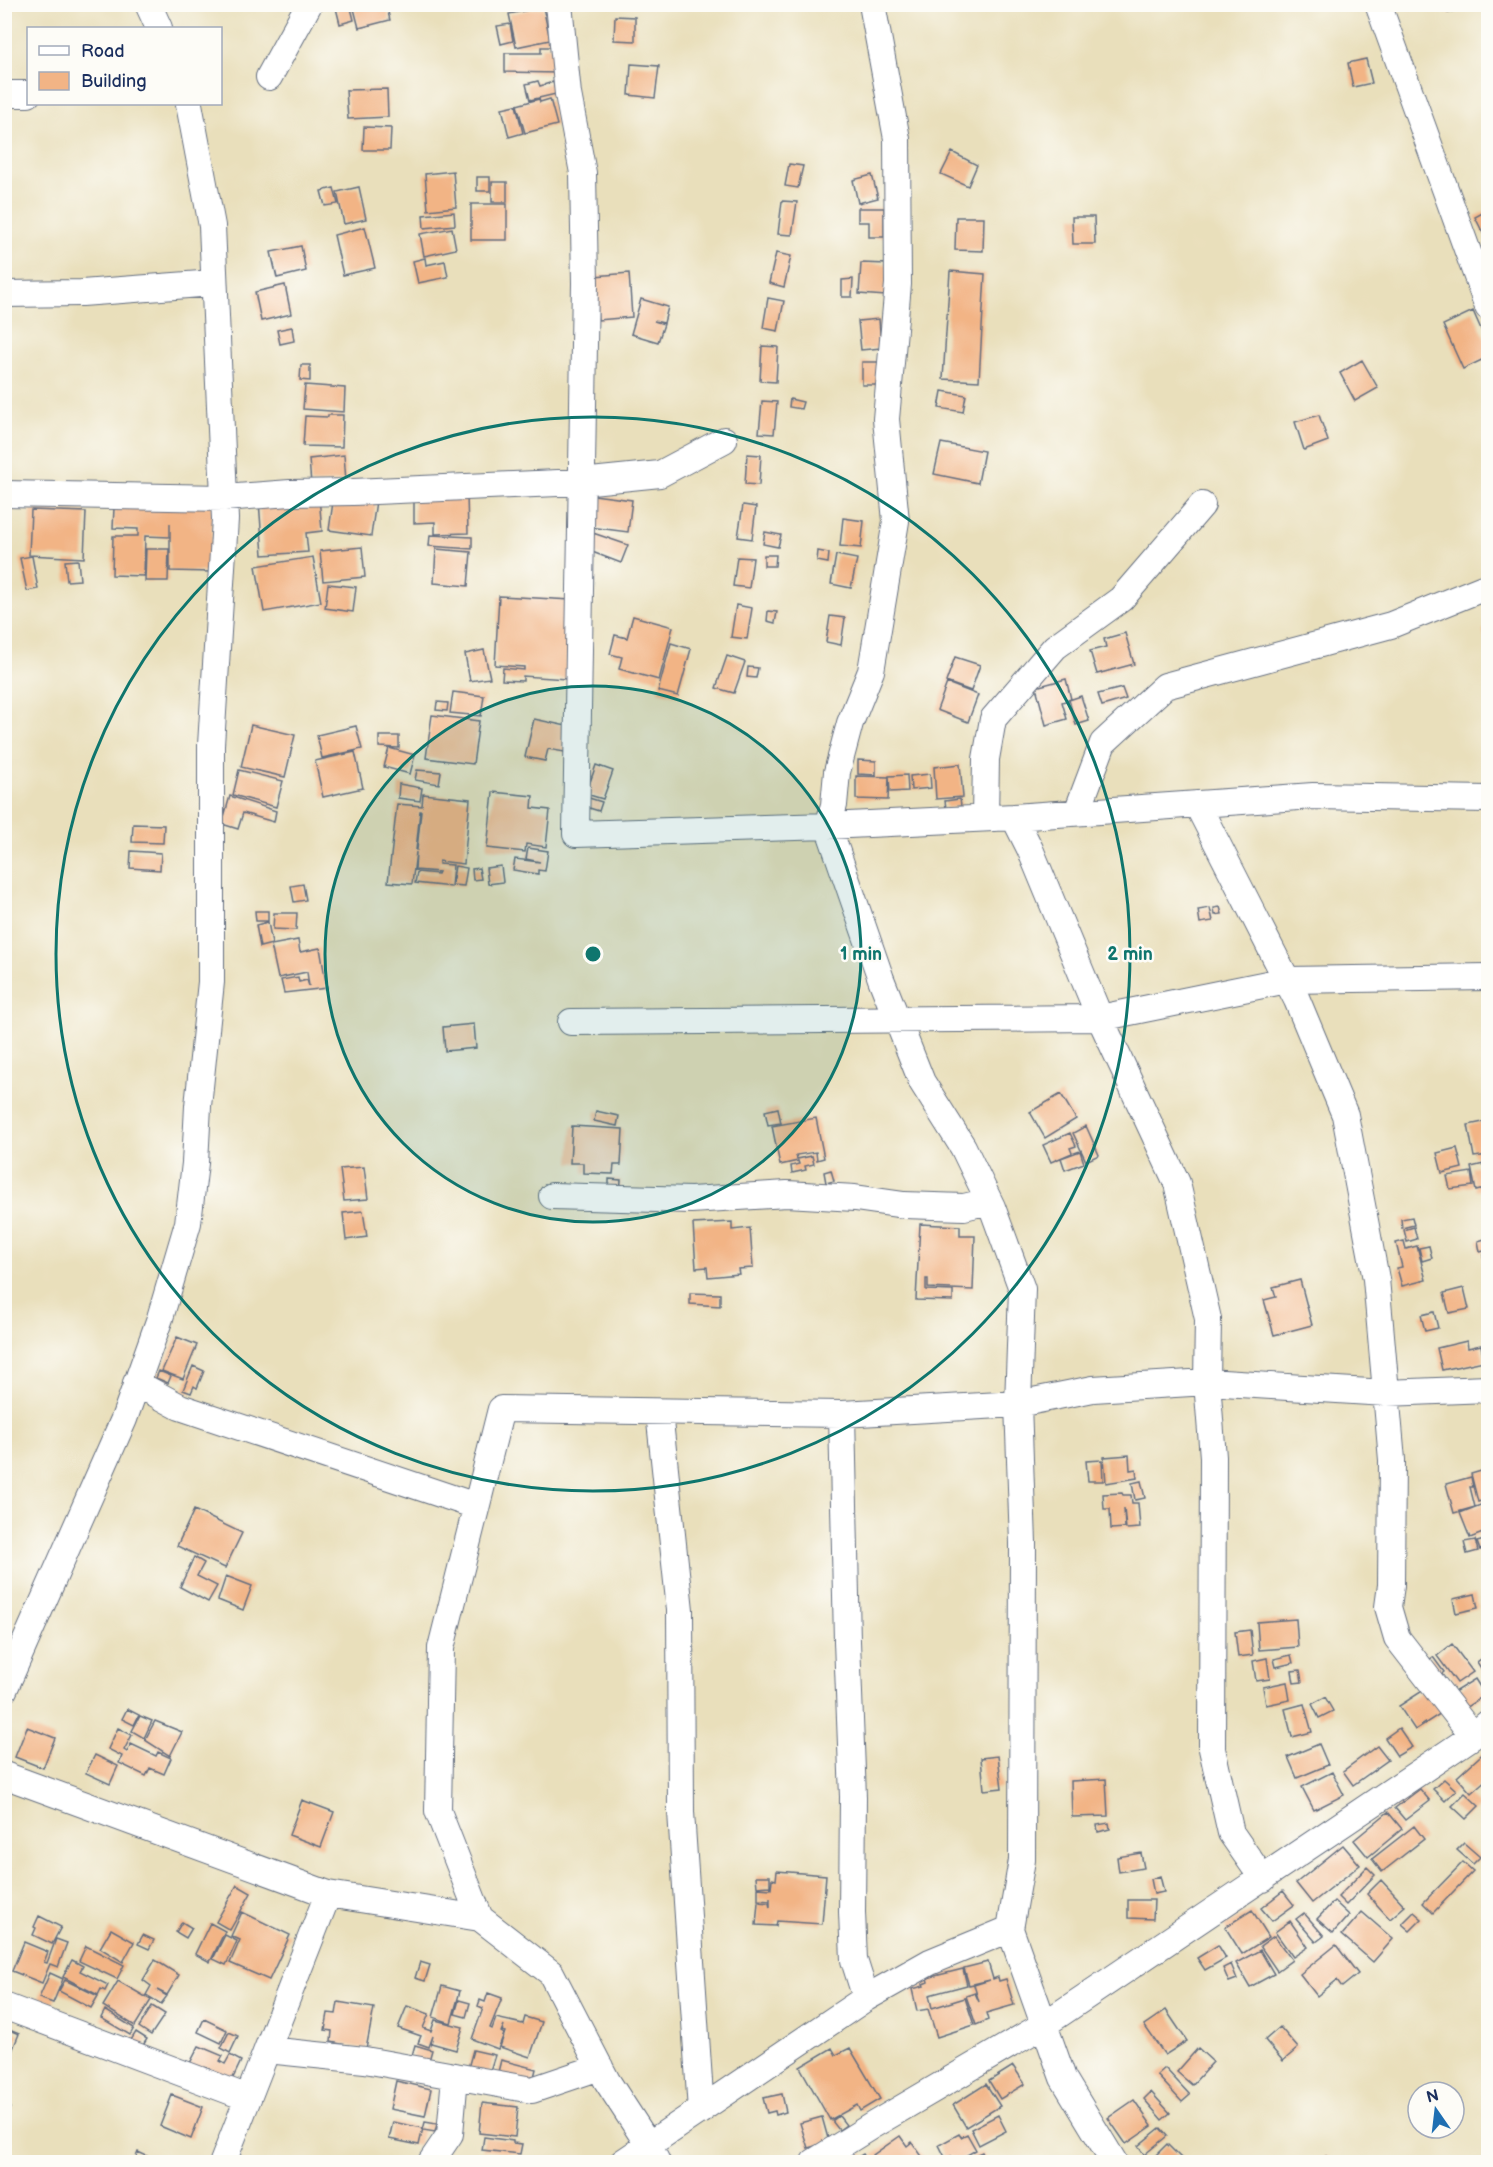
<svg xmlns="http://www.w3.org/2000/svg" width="1493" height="2167" viewBox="0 0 1493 2167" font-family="'Balsamiq Sans',sans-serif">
<rect width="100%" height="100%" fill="#fdfcf7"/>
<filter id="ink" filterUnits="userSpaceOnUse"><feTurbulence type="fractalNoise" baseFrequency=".0167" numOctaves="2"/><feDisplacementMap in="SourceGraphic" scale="12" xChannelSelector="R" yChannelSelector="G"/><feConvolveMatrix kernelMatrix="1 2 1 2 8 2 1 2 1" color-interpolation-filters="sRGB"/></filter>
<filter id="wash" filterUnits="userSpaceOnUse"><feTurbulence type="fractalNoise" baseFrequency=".008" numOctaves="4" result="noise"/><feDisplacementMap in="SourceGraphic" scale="24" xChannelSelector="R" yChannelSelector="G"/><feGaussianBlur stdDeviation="1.35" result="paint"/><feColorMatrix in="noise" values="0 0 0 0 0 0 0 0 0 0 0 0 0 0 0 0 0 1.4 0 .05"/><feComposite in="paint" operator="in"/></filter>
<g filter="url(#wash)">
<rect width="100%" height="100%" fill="#e9dfbb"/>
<g id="blocks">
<path fill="#f2b485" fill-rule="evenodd" d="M335 4H350L354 20 340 24Z
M357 4H386L390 20 359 28 353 5Z
M1445 4H1473V5L1448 13Z
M543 7 550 40 516 47 509 14Z
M615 16 635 17V41L614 40Z
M510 24 513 41 501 44 497 26Z
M541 47H558V73L505 72V53H541Z
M1366 59 1372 83 1353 87 1348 63Z
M631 64 659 66 655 98 629 95Z
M538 81 540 86 553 82 556 94 530 100 526 84Z
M387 89 388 117 348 119 346 90Z
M539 99 540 102 550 99 557 125 525 133 517 105Z
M516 105 523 133 509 137 502 108Z
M364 127 391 128 390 150H363Z
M952 152 977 165 968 186 941 174Z
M789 164 803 166 798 188 785 186Z
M453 171 456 207 428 210 425 174Z
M872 175 878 198 858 203 853 180Z
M477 177H490V191H477Z
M492 182H507V202H492Z
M359 187 366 219 344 224 337 192Z
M334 188 338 204 325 206 321 191Z
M782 201 797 202 792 235 778 234Z
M471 204H507V240H471Z
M858 208H884V237H869V222H858Z
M1488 210V230L1483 233 1475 217Z
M454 212 455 225 424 228 423 215Z
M956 217H984L983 251 955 250Z
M1072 217H1094L1095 244H1073Z
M365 227 375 268 343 275 334 235Z
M452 228 456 249 424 256 420 234Z
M301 246 306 271 277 278 271 252Z
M776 253 791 256 784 287 769 283Z
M425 258 426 265 445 261 448 277 418 283 413 261Z
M861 263 888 264 886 296 859 294Z
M950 271 985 274 979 381 943 379Z
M629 273 632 317 598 320 595 276Z
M853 279 852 297H842V280Z
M285 285 291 314 261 321 255 292Z
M768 298 784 301 778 331 763 328Z
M641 299 668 307 664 323 654 321 664 324 658 342 631 334Z
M1473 311 1488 345V357L1463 369 1443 325Z
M879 319 881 348 861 350 858 321Z
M292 327 294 341 280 344 277 330Z
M762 346 778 347 776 382 760 381Z
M1362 360 1378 388 1355 401 1340 373Z
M862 362H881V385H862Z
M301 365H310V381L300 380Z
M305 385 345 388 344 412 303 409Z
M942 391 966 395 963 412 939 408Z
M790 399 803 402 801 409 789 407Z
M762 401 777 402 774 434 759 433Z
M328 415H343L342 447 303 446 305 416 328 417Z
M1319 415 1328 441 1304 450 1295 422Z
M941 443 984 451 978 483 934 474Z
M747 454 761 455 759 485 745 484Z
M344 455 346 481 311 484 309 459Z
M467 494 468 533 435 534V522L414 523V500Z
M334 495 376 501 371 536 329 530Z
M594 495 632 500 628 532 590 527Z
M319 497 322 531 306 533 308 552 263 555 259 501Z
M213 505 211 572 170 571V523V537L145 536 144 576 112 575 113 536H138V529L113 528 114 508Z
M743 505 756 507 752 539 738 537Z
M31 510 86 512 84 558 29 555Z
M843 518 864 521 861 548 840 546Z
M765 532 781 535 778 547 763 544Z
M593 533 628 545 621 563 587 550Z
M430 535 472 537V549L429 546Z
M362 547 365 577 323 581 320 551Z
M146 549H169L168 581H145Z
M436 549 471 552 468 586 434 583Z
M818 551 829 553 828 563 817 561Z
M764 555H776L775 566H764Z
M836 555 857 559 851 588 831 584Z
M32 556 38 589 27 591 20 558Z
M313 557 321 602 264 612 256 566Z
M737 557 753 558 749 588 733 586Z
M78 560 80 580 67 581 65 561Z
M328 584 356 587 353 612 325 608Z
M499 596 571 600 566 679 523 676V681L502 680 503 668 524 670V667L495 665Z
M736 605 752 608 747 639 731 637Z
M768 611 777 612 775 623 767 621Z
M633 616 673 627 659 680 619 669 622 657 610 654 615 635 627 638Z
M830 616 845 618 841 645 826 642Z
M1488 628V650L1483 630Z
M1125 633 1134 664 1097 674 1090 651 1106 647 1104 639Z
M671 643 691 649 678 696 658 691Z
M484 650 490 678 470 681 465 654Z
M727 656 745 662 734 693 716 688Z
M955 657 980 665 971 691 946 682Z
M748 667 758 668 756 678 747 677Z
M1066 679 1071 699 1062 702 1067 719 1046 725 1036 687Z
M947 683 978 695 968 722 937 710Z
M1122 688 1126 699 1102 706 1098 694Z
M453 692 484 696 481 716 450 713Z
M1081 696 1089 721 1076 725 1069 700Z
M437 702 448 703 447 711 436 710Z
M432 715 479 721 473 764 426 758Z
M534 719 576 728 570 753 548 749 545 761 525 757Z
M251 725 295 735 285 777 241 767Z
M356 726 362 749 322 758 317 735Z
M379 736H399V748L379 747Z
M389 748 415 755 410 774 384 767Z
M355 752 363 788 323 797 315 761Z
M858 760 876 761V775L858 774Z
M960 764 963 797 936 799 934 767Z
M596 765 613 771 603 799 586 794Z
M239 770 283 781 276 807 233 795Z
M417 770 441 772 439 784 415 780Z
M930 774 931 788 911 790 910 776Z
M907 775 908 791 890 792 889 776Z
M856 776 889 777 888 800 856 799Z
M399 784 422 788 420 801 398 798Z
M493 792 533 796 532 808 550 810 546 847 526 844 525 852 487 848Z
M423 794 470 799 464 864 439 861V864L453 865 451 887 415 883 417 872 438 874 439 872 415 870 416 852 412 884 388 882 397 804 422 806ZM420 811H421L417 850H416Z
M230 796 276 811 274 822 243 813 238 829 222 824Z
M586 797 602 802 599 811 583 806Z
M960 799 961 806 946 808 945 801Z
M133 824 164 825 163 843 132 842Z
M528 848 548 851 545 871 538 870V874L513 870 515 859 540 862 526 859Z
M131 851 161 853 160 870 130 868Z
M455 866 467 868 464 886 452 885Z
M501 866 503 882 488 884 486 868Z
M479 868 481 879 473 880 472 869Z
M303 884 306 900 294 902 291 886Z
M1220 907 1222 914 1215 915 1214 908Z
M1210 908 1213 921 1200 923 1198 910Z
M255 911H268V921H256Z
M274 913H297L296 930 273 929Z
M268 922 272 944 260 947 256 925Z
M298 940 300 952 320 948 327 988 284 993 281 980 298 977 299 982 307 980 309 986 307 972 278 978 271 945Z
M474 1024 476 1048 445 1051 443 1027Z
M1061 1094 1076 1119 1045 1138 1030 1112Z
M778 1108 781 1123 768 1125 765 1111Z
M596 1111 619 1116 617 1126 594 1121Z
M816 1118 824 1158 817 1160 816 1152 796 1155 797 1159 812 1156 814 1164 805 1166 806 1170 792 1173 791 1166 799 1164 798 1161 780 1165 772 1126Z
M1488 1121V1155L1474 1157 1468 1125Z
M572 1126 623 1129 621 1165H614L613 1174 583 1173V1163H570Z
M1086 1126 1099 1155 1086 1161 1073 1133Z
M1070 1133 1076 1146 1070 1148 1072 1153 1051 1162 1043 1145Z
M1457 1148 1462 1168 1442 1173 1437 1153Z
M1080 1151 1084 1163 1065 1170 1061 1158Z
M1488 1163V1188L1476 1191 1471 1167Z
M364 1167 368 1199 344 1201 340 1169Z
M831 1170 834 1181 826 1183 824 1172Z
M1471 1172 1473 1186 1450 1189 1447 1176Z
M609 1179 621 1180 620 1192 609 1191Z
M363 1211 367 1237 346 1240 343 1213Z
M1412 1217 1414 1225 1402 1228 1401 1219Z
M732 1222V1230L750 1228 753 1268 738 1269 739 1274 708 1277 707 1267 696 1268 693 1224Z
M920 1224 960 1226V1236H975L973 1290 928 1288V1279H926V1290L953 1291V1301L916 1300Z
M1414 1227 1417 1239 1407 1242 1404 1230Z
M1488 1238V1250L1480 1252 1478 1241Z
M1404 1241 1406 1249 1417 1246 1426 1280 1402 1286 1397 1268 1402 1267 1396 1243Z
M1429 1246 1432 1258 1422 1261 1419 1248Z
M1488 1254V1276L1483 1255Z
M1300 1280 1312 1325 1274 1335 1264 1300 1276 1297 1273 1287Z
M1464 1288 1469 1309 1449 1313 1444 1293Z
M690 1293 720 1294V1306L690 1304Z
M1434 1312 1438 1328 1425 1331 1421 1315Z
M177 1337 197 1345 183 1379 162 1371Z
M1467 1341 1468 1348 1481 1345 1484 1361 1442 1370 1437 1348Z
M193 1366 204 1371 197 1388 194 1386 191 1393 183 1390Z
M159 1371 171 1376 168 1383 156 1378Z
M1129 1455 1130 1470 1136 1469 1137 1478 1106 1483 1104 1457Z
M1102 1460 1103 1481H1088L1086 1461Z
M1488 1469V1499L1478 1502 1471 1474Z
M1471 1477 1473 1487H1470L1475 1507 1454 1513 1446 1484Z
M1141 1481 1145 1498 1135 1500 1132 1483Z
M1122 1493 1123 1495H1131L1132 1503H1138L1140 1528 1126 1529 1124 1508 1125 1528 1111 1529 1110 1509H1104L1103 1494Z
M1488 1502V1531L1470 1538 1460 1513Z
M194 1510 242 1533 225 1568 177 1546Z
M1488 1539V1548L1480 1550 1477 1542Z
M1475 1540 1478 1551 1467 1554 1464 1542Z
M194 1557 204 1563 197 1576 217 1586 208 1602 180 1587Z
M226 1576 252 1586 243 1610 218 1600Z
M1475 1594 1478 1608 1456 1613 1453 1599Z
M1296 1619 1298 1647 1259 1650 1257 1622Z
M1250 1630 1253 1655 1238 1657 1235 1632Z
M1452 1644 1473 1672 1457 1683 1437 1656Z
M1488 1654V1679L1477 1662Z
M1291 1655 1293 1663 1276 1667 1274 1659Z
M1433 1657 1444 1672 1436 1679 1425 1663Z
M1267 1658 1270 1679 1256 1681 1253 1661Z
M1300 1670 1302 1682 1294 1683 1292 1671Z
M1475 1679 1485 1695 1465 1708 1454 1692Z
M1287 1682 1290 1700 1266 1705 1263 1687Z
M1430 1686 1446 1710 1415 1730 1399 1706Z
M1325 1697 1333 1711 1319 1718 1312 1704Z
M1304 1704 1312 1732 1292 1737 1285 1709Z
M127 1709 139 1715 134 1725 122 1719Z
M140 1716 152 1721 144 1738 132 1731Z
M155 1721 182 1732 170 1756 145 1740Z
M27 1727 55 1738 43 1768 15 1757Z
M118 1728 132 1735 124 1750 127 1752 131 1744 156 1756 158 1752 171 1758 164 1774 150 1768 146 1776 119 1763 122 1756 108 1749Z
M1399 1728 1412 1747 1397 1756 1385 1738Z
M1319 1744 1328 1765 1297 1778 1288 1757Z
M1377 1746 1388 1760 1353 1785 1343 1771Z
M1488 1749V1778L1471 1793 1457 1777Z
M95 1755 118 1766 110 1784 86 1773Z
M998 1756 1002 1788 984 1790 981 1758Z
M1332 1772 1344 1795 1314 1810 1302 1787Z
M1106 1779 1108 1816 1072 1817 1071 1781Z
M1444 1779 1456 1790 1445 1801 1433 1789Z
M1420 1789 1430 1801 1405 1820 1395 1808Z
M1465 1793 1479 1806 1466 1819 1452 1806Z
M302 1800 334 1812 321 1847 289 1835Z
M1388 1812 1402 1829 1368 1857 1354 1840Z
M1109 1823 1110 1829 1098 1832 1097 1825Z
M1414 1826 1424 1839 1382 1872 1372 1859Z
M1464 1843 1480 1857 1473 1864 1457 1850Z
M1343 1845 1360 1865 1312 1903 1296 1883Z
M1141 1853 1144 1868 1119 1872 1117 1857Z
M1463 1862 1473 1871 1433 1913 1423 1903Z
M1367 1867 1375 1875 1346 1905 1338 1897Z
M777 1871 826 1875 822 1924 777 1921 776 1926 756 1925 758 1902 769 1903 770 1908V1898V1901L758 1900V1888L771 1889 772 1879 776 1880Z
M756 1876H770V1886L757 1887Z
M1160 1876 1164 1892 1154 1894 1151 1879Z
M1381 1880 1405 1906 1390 1919 1367 1894Z
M237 1885 251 1893 230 1930 216 1922Z
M1283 1891 1294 1905 1272 1921 1261 1908Z
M1128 1900H1154L1153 1919 1128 1918Z
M1334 1901 1349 1915 1333 1933 1317 1919Z
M1252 1910 1269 1937 1242 1954 1225 1927Z
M242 1912 290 1935 269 1980 230 1963 240 1940 231 1936Z
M1362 1912 1393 1939 1373 1962 1342 1935Z
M1414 1912 1422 1919 1410 1931 1402 1924Z
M1304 1913 1324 1936 1316 1942 1296 1919Z
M39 1916 61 1927 52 1944 33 1935 36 1928 34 1927Z
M1290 1921 1308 1947 1293 1957 1275 1932Z
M182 1922 192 1928 186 1938 176 1932Z
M210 1923 225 1931 210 1962 195 1954Z
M111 1929 134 1942 123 1962 100 1948Z
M143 1935 154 1940 149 1949 138 1944Z
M225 1935 237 1941 226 1965 213 1959Z
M1274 1936 1292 1960 1277 1971 1260 1946Z
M56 1939 67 1943 58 1967 50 1964 42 1983 12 1971 24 1942 48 1952 44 1962 47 1963Z
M1218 1945 1226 1958 1205 1970 1197 1958Z
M1336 1945 1358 1974 1342 1987 1337 1980 1317 1996 1300 1974Z
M86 1946 124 1965 117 1979 79 1961Z
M1260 1950 1274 1974 1250 1987 1236 1963Z
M72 1960 83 1966 80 1971 108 1985 105 1991 101 1989 98 1995 63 1977Z
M155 1960 179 1975 167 1995 157 1990 167 1996 161 2004 146 1995 151 1986 143 1980Z
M420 1962 430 1965 425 1981 415 1978Z
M988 1962 993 1979 998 1977 999 1981 1006 1979 1014 2005 986 2013 988 2020 976 2025 966 1996 975 1993 979 2002 974 1985 990 1980 969 1985 964 1968Z
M1231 1964 1237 1979 1229 1982 1223 1968Z
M963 1969 967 1985 929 1995 932 2008 965 1998 974 2025 937 2037 928 2009 917 2011 912 1989 924 1986 923 1984 928 1982 927 1978Z
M50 1973 63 1979 53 2003 39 1998Z
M65 1980 98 1996 91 2008 59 1991Z
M118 1981 151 2000 135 2026 103 2006Z
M442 1986 460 1991 451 2023 433 2017Z
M488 1993 502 1998 490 2028 492 2029 496 2018 523 2024 525 2017 542 2022 530 2057 500 2047 505 2032 502 2031 504 2025 501 2032 504 2034 498 2049 472 2039 483 2008 478 2006 480 2000 485 2002Z
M459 2000 470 2003 466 2017 455 2014Z
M338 2002 374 2008 366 2049 331 2042 332 2031 325 2030 328 2013 336 2014Z
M152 2006 165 2014 151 2035 139 2027Z
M407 2006 429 2014 423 2028 431 2031 435 2020 463 2027 456 2050 431 2043 433 2036 429 2047 418 2043 421 2036 398 2028Z
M105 2010 134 2028 130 2035 101 2018Z
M1166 2010 1187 2041 1165 2055 1144 2025Z
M204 2019 227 2030 221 2043 198 2032Z
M1280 2027 1298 2048 1283 2061 1265 2040Z
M4 2028 19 2034 8 2061 4 2059Z
M136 2032 147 2039 142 2047 131 2040Z
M229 2032 238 2036 230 2053 221 2048Z
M415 2045 432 2050 428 2064 411 2059Z
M199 2046 223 2056 220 2061 225 2064 230 2055 241 2061 232 2080 205 2067 202 2074 188 2067Z
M832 2048 836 2055 850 2048 880 2099 860 2111 857 2105 830 2120 800 2067Z
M1198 2048 1213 2062 1192 2085 1177 2072Z
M473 2050 495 2055 489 2074 468 2068Z
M501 2060 536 2069 532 2085 497 2076Z
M1013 2066 1025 2084 1000 2099 989 2081Z
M1165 2068 1190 2095 1182 2102 1157 2075Z
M396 2081 431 2089 425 2116 390 2109Z
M986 2084 1000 2106 966 2127 953 2105Z
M1151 2092 1170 2113 1162 2120 1144 2099Z
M782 2094 786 2112 776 2115 775 2111 767 2113 763 2098Z
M172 2095 203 2107 191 2139 160 2126Z
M1134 2100 1152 2126 1126 2144 1108 2118Z
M482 2103 518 2107 515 2137 479 2133Z
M4 2105 10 2108 4 2119Z
M998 2115 1006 2131 979 2145 971 2129Z
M839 2116 846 2125 839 2130 832 2121Z
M822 2117 829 2142 808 2148 800 2123Z
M393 2122 423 2128 419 2145 389 2139Z
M425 2122 437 2124 435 2132 423 2130Z
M1160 2128 1167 2136 1144 2155 1138 2146Z
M959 2134 961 2137 967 2134 976 2150 955 2162 951 2156 946 2159 939 2145Z
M900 2136 907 2146 912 2142 926 2162H879L873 2155Z
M484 2137 513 2141V2143L522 2144 520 2154 482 2150Z
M1167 2144 1185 2162H1149Z
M138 2152 147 2156 144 2162H134Z
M982 2152 987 2162H973L971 2157Z
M863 2154 868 2162H850Z
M1326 2156 1336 2162H1322Z"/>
</g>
</g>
<g filter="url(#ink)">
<use href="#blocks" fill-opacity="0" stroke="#636d7f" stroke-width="1.5"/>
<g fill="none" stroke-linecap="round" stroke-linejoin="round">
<g stroke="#636d7f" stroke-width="28">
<path id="street" d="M148 4 159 28
M559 4 568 94 583 173 585 283 576 834 828 826 1014 817 1030 849 1100 1018 1177 1183 1208 1319 1207 1382 1213 1457 1212 1749 1231 1833 1263 1879
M872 4 897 139 898 284 886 419 896 521 871 671 850 723 837 772 834 805 828 826 881 979 922 1082 963 1147 992 1207 1022 1289 1018 1404 1023 1543 1022 1860 1010 1929 1063 2078 1114 2162
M1378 4 1488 307
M269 77 309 4
M4 94H28
M4 294 82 293 214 283
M4 494 224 498 290 493 353 492 581 482 660 474 724 440
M1197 804 1297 1000 1345 1115 1376 1279 1392 1460 1391 1585 1388 1607 1397 1638 1473 1736
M1077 812 1103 743 1165 686 1391 625 1488 586
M1014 817 1313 796 1488 799
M985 818 986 759 993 719 1055 647 1121 599 1202 505
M571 1022 1100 1018 1287 980 1488 977
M552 1196 691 1200 787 1194 855 1198 904 1205 964 1207 989 1201
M136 1383 180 1407 476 1506
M659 1412 680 1610 681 1812 701 2111
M842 1414 847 1641 853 1797 852 1912 854 1960 866 1998
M4 1690 124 1419 160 1318 188 1223 195 1163 198 1106 211 982V745L225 519 212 226 189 104
M4 1775 328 1894
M480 1918 551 1973 607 2081 648 2144 657 2162
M4 2006 248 2098
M267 2050 365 2060 532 2090 600 2067
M223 2162 328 1894 480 1918 438 1811 441 1648 501 1409 842 1414 1018 1404 1093 1389 1207 1382 1386 1393 1488 1389
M431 2162 450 2134 455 2076
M623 2162 866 1998 930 1962 1010 1929
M814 2162 873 2125 1045 2024 1473 1736 1488 1723"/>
</g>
<use href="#street" stroke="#fff" stroke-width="26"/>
</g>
</g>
<circle cx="593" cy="954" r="268" fill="#0f766e" fill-opacity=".12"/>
<g fill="none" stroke="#0f766e" stroke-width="3">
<circle cx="593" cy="954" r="268"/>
<circle cx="593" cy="954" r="537"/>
</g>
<circle cx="593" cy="954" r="9" fill="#0f766e" stroke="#fdfcf7" stroke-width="3"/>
<g font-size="18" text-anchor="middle" font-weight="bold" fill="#0f766e" stroke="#fdfcf7" stroke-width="5" stroke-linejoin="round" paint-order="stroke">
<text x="861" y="960">1 min</text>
<text x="1130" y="960">2 min</text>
</g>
<rect width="1493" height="2167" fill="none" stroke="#fdfcf7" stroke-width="24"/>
<rect x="27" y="27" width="195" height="78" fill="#fdfcf7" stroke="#a3aaba" stroke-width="1.5"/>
<rect x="39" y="46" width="30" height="9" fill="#ffffff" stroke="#a3aaba" stroke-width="1.5"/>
<text x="81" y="57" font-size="18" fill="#1b2f5e">Road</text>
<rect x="39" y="72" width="30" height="18" fill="#f2b485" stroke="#a3aaba" stroke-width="1.5"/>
<text x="81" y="87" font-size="18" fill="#1b2f5e">Building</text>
<g transform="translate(1436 2110) rotate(346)"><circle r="28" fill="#fdfcf7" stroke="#a3aaba" stroke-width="1.5"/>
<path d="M0-4.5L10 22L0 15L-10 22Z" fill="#1f6fb2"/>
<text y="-9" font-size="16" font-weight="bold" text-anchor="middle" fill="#1b2f5e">N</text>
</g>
</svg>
